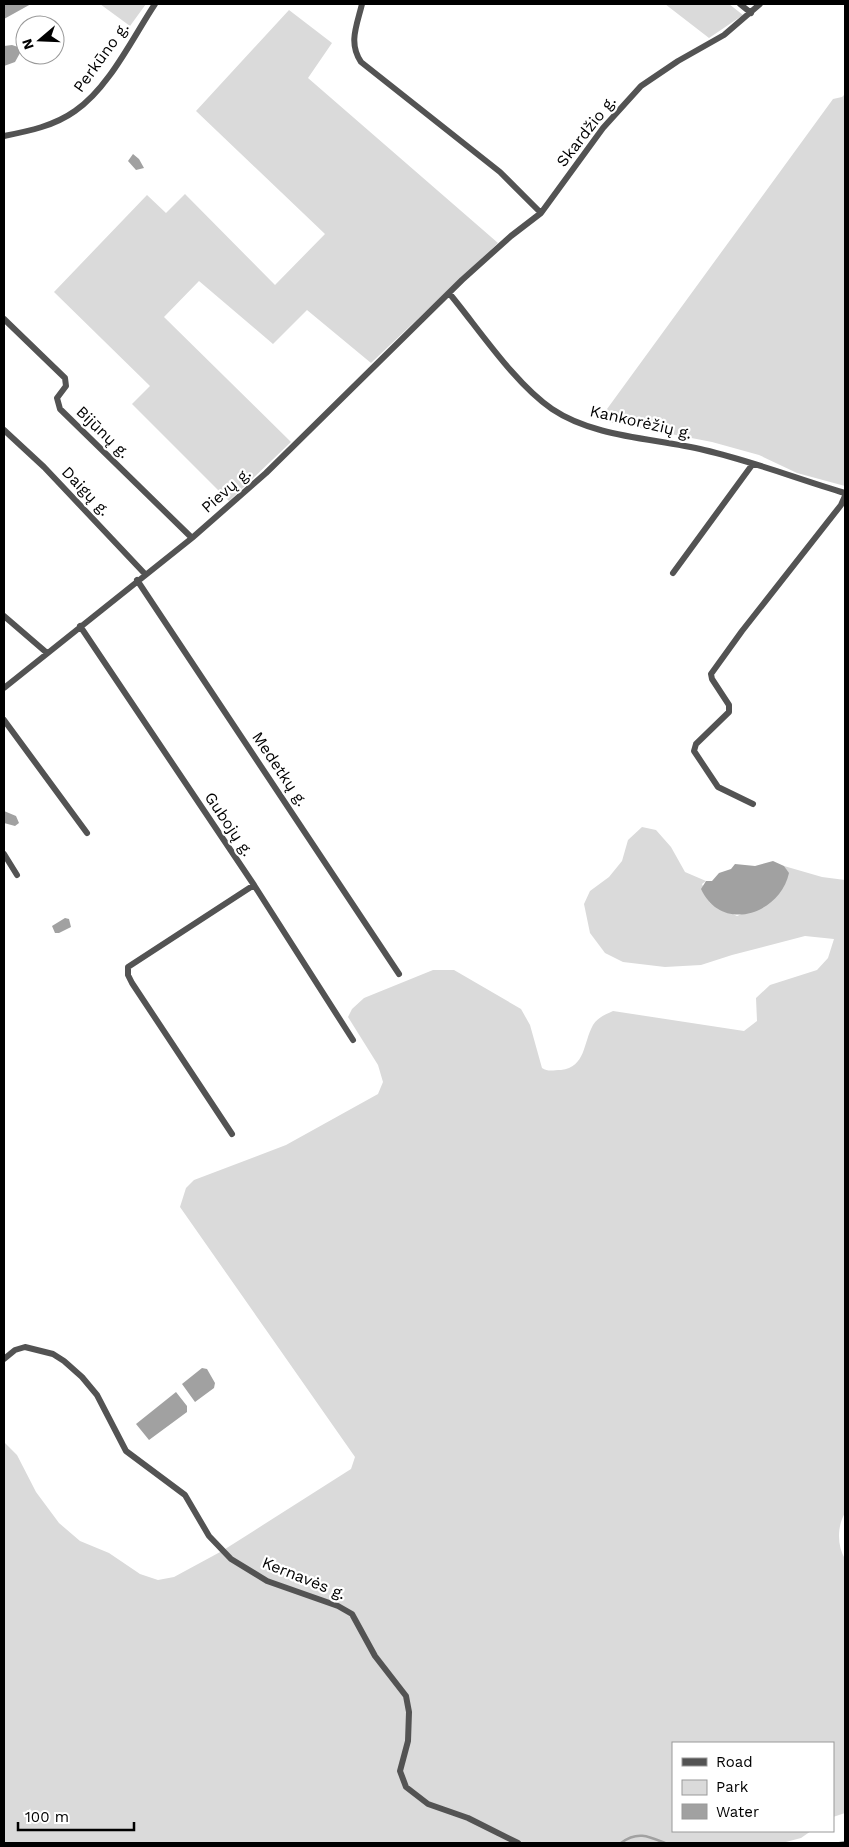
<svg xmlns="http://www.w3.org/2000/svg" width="849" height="1847" viewBox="0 0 849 1847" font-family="'Work Sans',sans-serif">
<rect width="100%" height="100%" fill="#fff"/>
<path fill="#dadada" d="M100 4H146L130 26Z
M665 4H729L743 15 709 38Z
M289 10 332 43 308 78 498 243 371 363 307 310 273 344 199 281 164 317 291 442 229 501 132 404 150 386 54 292 147 195 166 213 185 194 275 285 325 234 196 111Z
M845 94V486L797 473 759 455 712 442 599 420 833 99 842 97Z
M642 827 656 830 671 847 685 872 706 881 702 884 710 903 737 916C760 905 783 901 788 873L784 866 822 877 845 880V1513C837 1526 837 1546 845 1559V1813L833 1817V1743H673V1831H811L801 1838 782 1843H4V1442L17 1455 36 1492 59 1523 80 1541 109 1553 140 1574 158 1580 174 1577 222 1551 351 1469 355 1457 180 1207 186 1188 194 1180 286 1145 378 1094 383 1082 378 1065 348 1017 352 1009 364 998 433 970H454L521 1009 530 1025 542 1068C548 1072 553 1070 561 1070 586 1067 583 1043 593 1025 598 1017 605 1015 613 1011L744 1031 757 1021 756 998 770 985 817 970 828 958 834 939 805 936 732 955 701 965 665 967 623 962 605 953 590 933 584 904 590 891 609 877 622 861 628 840Z"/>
<path fill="#a1a1a1" d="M4 4H31L4 19Z
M12 45 18 47 20 53 15 62 4 66V46Z
M133 154 139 159 144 168 136 170 128 161Z
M4 811 16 816 19 823 15 826 4 823Z
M773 861 784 866 789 873C780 914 722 934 701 889L706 881H712L719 873 731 869 735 864 755 866Z
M65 918 69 919 71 927 59 933H55L52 926Z
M202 1368 207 1369 215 1383 214 1388 195 1402 182 1384Z
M176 1392 187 1406V1412L149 1440 136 1424Z"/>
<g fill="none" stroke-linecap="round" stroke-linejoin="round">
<path stroke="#a1a1a1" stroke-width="2.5" d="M621 1843C637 1831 648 1836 665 1843
M840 1843 845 1842"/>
<path stroke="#535353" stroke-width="6" d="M362 4C357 25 348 43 361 62L500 172 541 213
M740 4 751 13
M4 136C29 131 54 126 75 111 109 88 133 37 155 4
M449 293C478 328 515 384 552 409 595 438 655 438 704 450 752 461 798 479 845 493
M4 319 65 378 66 386 57 398 60 409 192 538
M4 430 44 467 145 574
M673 573 752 465
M137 580 399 974
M4 616 47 653
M80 626 254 885 353 1040
M4 688 192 538 266 473 462 280 511 236 541 213 603 128 641 86 678 61 724 35 760 4
M4 720 87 833
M753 804 718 787 694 751 696 744 729 712V705L712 679 711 674 742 631 841 505 845 496
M4 854 17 875
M232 1134 132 983 128 975V967L254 885
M4 1359 15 1350 25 1347 53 1354 64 1361 82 1377 97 1395 126 1451 185 1495 209 1536 231 1559 267 1581 338 1606 352 1614 375 1656 406 1696 409 1712 408 1741 400 1771 406 1787 428 1804 468 1818 518 1843"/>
</g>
<g text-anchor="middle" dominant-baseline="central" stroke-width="4.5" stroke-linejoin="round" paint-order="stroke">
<g font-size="16" fill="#000" stroke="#fff">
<text transform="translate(101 57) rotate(-54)">Perkūno g.</text>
<text transform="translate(586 131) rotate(-52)">Skardžio g.</text>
<text transform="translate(641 422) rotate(13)">Kankorėžių g.</text>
<text transform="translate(103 432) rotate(44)">Bijūnų g.</text>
<text transform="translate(226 490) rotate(-41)">Pievų g.</text>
<text transform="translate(86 491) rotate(46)">Daigų g.</text>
<text transform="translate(280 769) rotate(56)">Medetkų g.</text>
<text transform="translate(229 824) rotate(56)">Gubojų g.</text>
<text transform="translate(304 1578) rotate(22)">Kernavės g.</text>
</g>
</g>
<rect width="849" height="1847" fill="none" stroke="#000000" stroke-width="10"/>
<rect x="672" y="1742" width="162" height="90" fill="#ffffff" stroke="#999999"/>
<rect x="682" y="1758" width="25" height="8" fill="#535353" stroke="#999999"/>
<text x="716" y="1767" font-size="15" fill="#000000">Road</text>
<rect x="682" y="1780" width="25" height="15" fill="#dadada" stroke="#999999"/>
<text x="716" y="1792" font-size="15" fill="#000000">Park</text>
<rect x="682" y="1804" width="25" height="15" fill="#a1a1a1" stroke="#999999"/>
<text x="716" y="1817" font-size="15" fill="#000000">Water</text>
<g transform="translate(40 40) rotate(251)"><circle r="24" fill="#ffffff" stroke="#999999"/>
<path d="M0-4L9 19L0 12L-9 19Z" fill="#000000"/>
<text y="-8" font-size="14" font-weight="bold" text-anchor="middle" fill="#000000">N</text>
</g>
<path d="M18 1822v8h116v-8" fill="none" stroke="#000000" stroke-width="2.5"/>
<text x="25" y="1822" font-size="15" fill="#000000" stroke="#ffffff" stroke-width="4" paint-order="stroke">100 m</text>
</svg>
